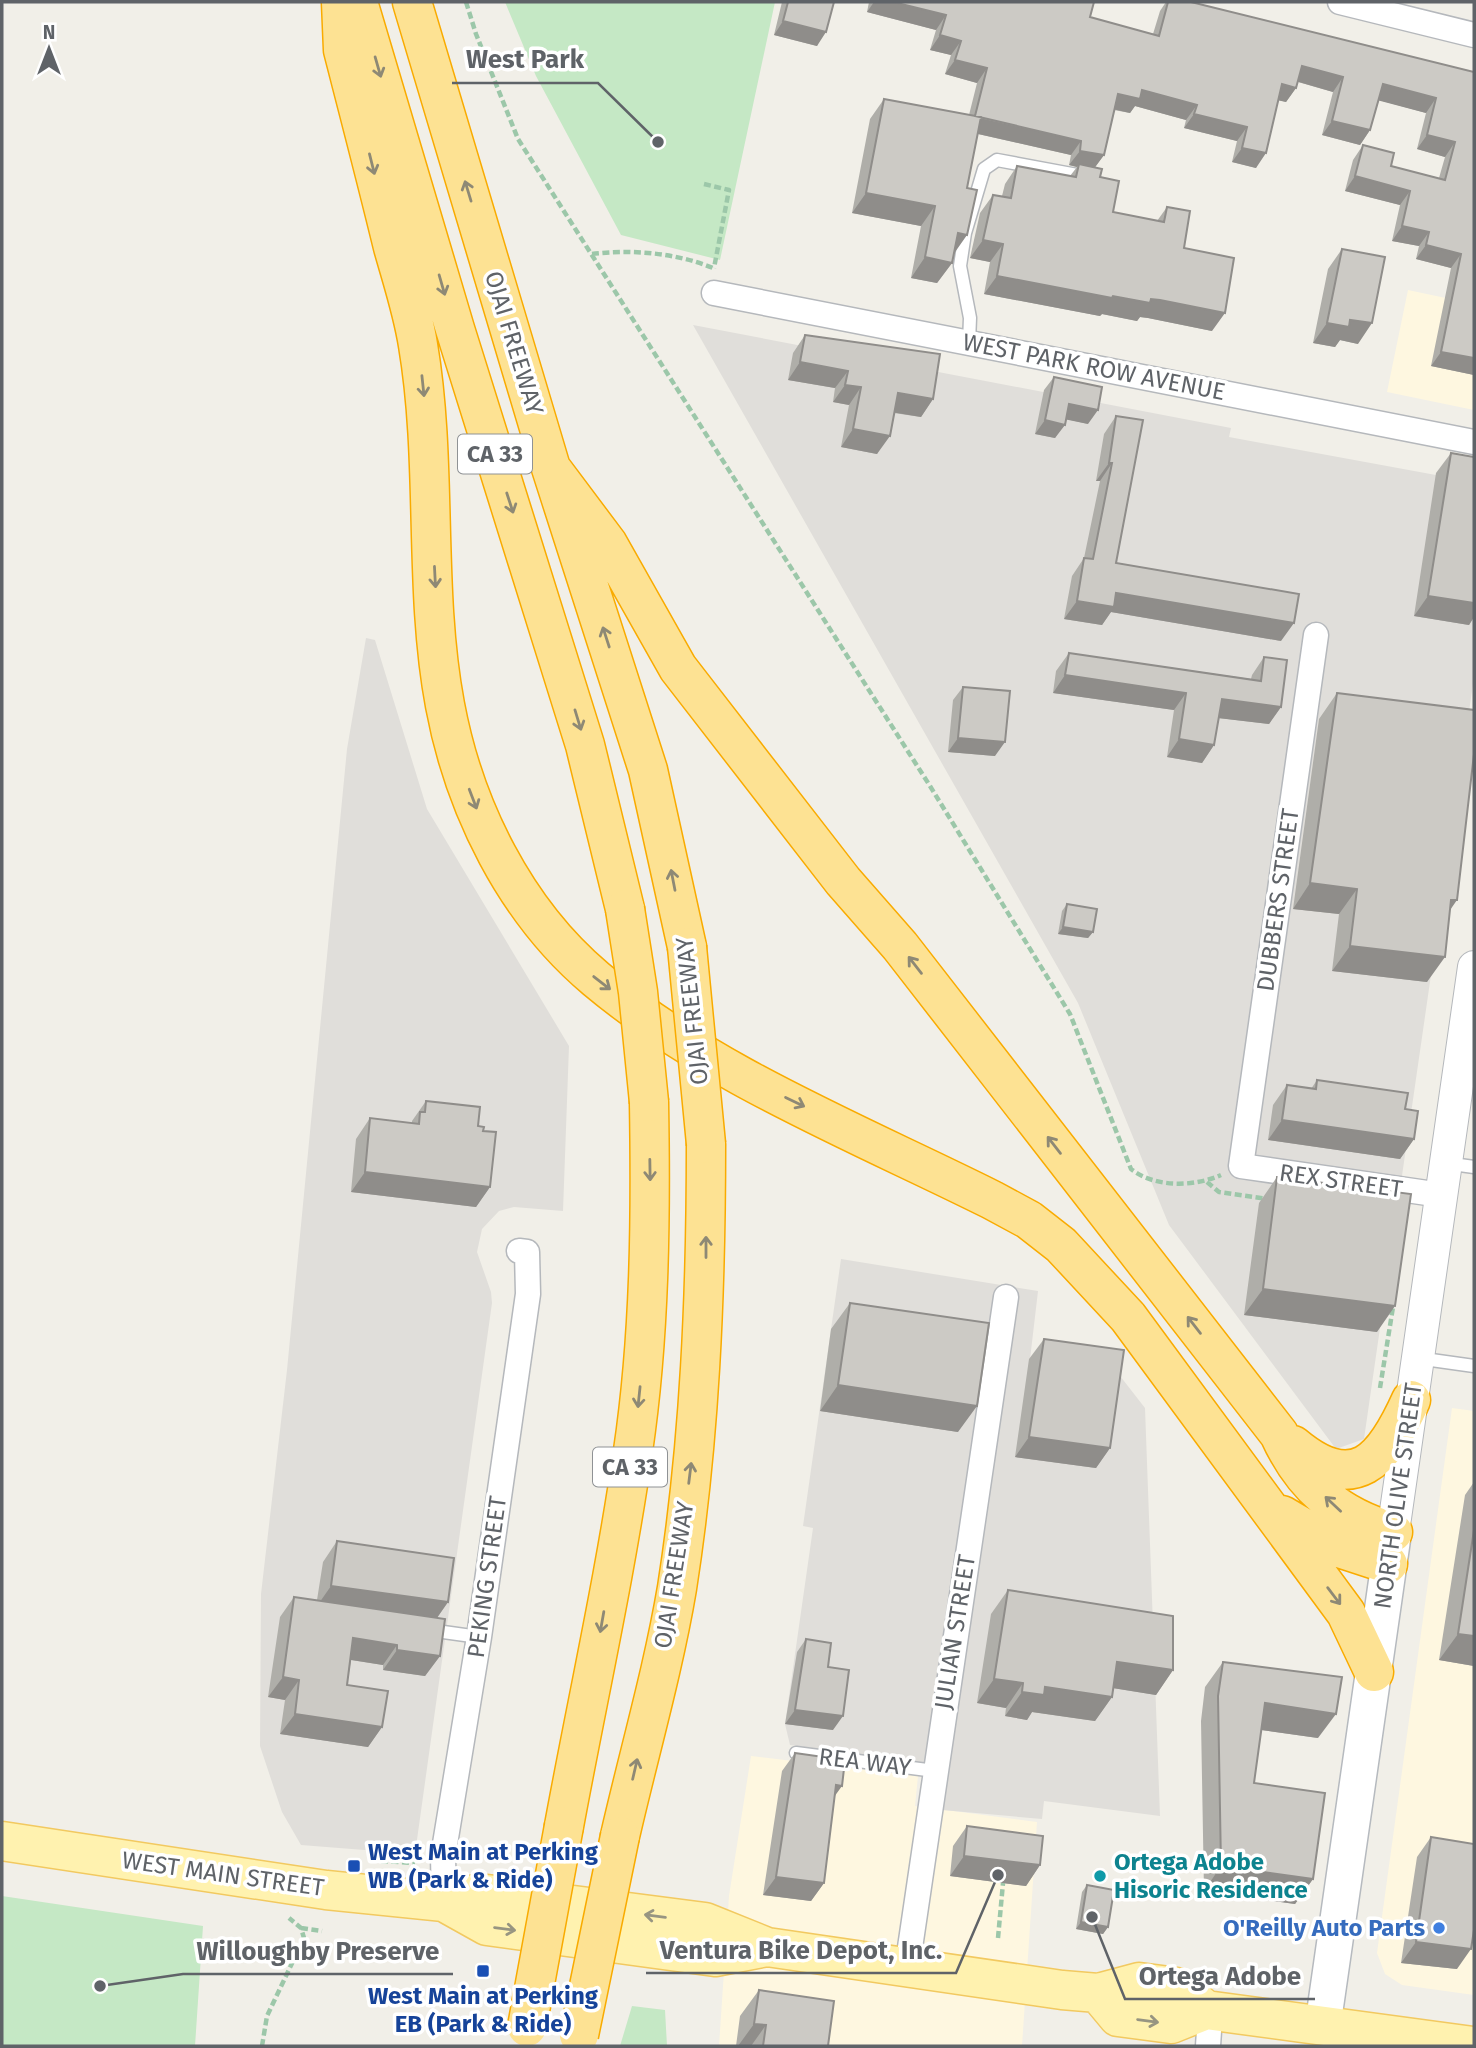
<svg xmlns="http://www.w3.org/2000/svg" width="1476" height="2048" viewBox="0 0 1476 2048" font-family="'Fira Sans',sans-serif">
<rect width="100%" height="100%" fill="#f1efe8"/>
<path fill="#fef7e0" d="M1408 290 1474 304V410L1387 392Z
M1452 1408 1474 1411V1995L1402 1985 1385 1974 1377 1953Z
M751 1756 918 1776 915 1806 1037 1822 1022 2046H719L729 1896Z"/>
<path fill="#e0deda" d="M693 325 1231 428 1229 437 1474 482V677L1364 1439 1336 1449 1169 1225 1078 1003Z
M366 638 375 640 427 809 569 1046 563 1211 514 1207 499 1211 482 1229 477 1252 491 1292 492 1303 415 1854 301 1845 282 1812 260 1746 261 1594 287 1370 347 749Z
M841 1259 1038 1291 1030 1359 1117 1372 1145 1408 1160 1816 1044 1801 1042 1819 942 1810 948 1767 790 1745 785 1724 813 1528 803 1526Z"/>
<path fill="#c5e8c5" d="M505 2H775L720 260 621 235 536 76Z
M2 1896 203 1926 195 2046H2Z
M632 2006 665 2010 667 2046H620Z"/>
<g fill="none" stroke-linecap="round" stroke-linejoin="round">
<g stroke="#b5b8bc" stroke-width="15">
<path id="service" d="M969 342 970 318 960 266 965 233 984 169 997 160 1088 177
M1445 1163 1474 1167
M1417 1358 1474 1366
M429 1630 479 1637
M796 1753 935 1771"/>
</g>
<g stroke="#b5b8bc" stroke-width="27">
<path id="minor" d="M1340 2 1474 35
M714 293 1474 442
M1316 635 1241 1166 1441 1195
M444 1902 443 1856 479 1637 528 1294 527 1252 519 1251
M907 1968 1006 1297
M1206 2010 1210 2016 1208 2046"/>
</g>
<g stroke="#b5b8bc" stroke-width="34">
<path id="tertiary" d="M1393 1532 1474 967"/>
</g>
<g stroke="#b6babf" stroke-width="38">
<path id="secondary" d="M1323 2024 1393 1536"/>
</g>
<g stroke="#f2c960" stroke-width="41">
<path id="primary" d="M2 1841 326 1890 444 1902 479 1893 705 1922 767 1947 1062 1990 1098 1993 1139 1982 1177 1987 1206 2010
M444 1902 487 1926 715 1957 767 1947
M1098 1993 1118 2017 1171 2024 1206 2010 1473 2046"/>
</g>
<g stroke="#f9ab00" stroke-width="41">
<path id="motorway" d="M341 2 343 50C360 116 377 181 393 247 402 279 413 312 418 345 438 463 423 588 445 705 464 807 515 911 596 979 709 1074 860 1134 992 1200L1029 1220 1061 1245 1128 1317 1346 1613 1374 1672
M358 2 455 329 585 745 625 909
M412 2 551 468 648 770 687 947
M551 468 608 544 678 668 843 881 900 946 1279 1434C1303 1487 1338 1516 1393 1532
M1293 1445C1355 1497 1384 1460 1411 1400
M1282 1515 1336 1547 1388 1564
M564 1826C587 1701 615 1577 633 1451 650 1336 651 1218 649 1102
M620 1836C639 1753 663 1671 677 1588 700 1441 706 1293 706 1144"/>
</g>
<path stroke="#9cc7a9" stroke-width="4.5" stroke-dasharray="7 3.5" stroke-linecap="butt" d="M466 2 476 34 518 139 930 786 1070 1014 1131 1169C1155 1188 1194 1187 1221 1175
M704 184 729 190 714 268
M592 254C631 249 677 253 713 268
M1207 1182 1219 1192 1268 1199
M1380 1388 1393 1307
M381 1861 415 1863
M301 1928 322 1931
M998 1938 1003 1883
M262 2046 267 2016 304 1938 301 1928 289 1918"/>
<use href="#service" stroke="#fff" stroke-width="12"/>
<use href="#minor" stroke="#fff" stroke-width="24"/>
<use href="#tertiary" stroke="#fff" stroke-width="32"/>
<use href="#secondary" stroke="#fff" stroke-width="35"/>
<use href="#primary" stroke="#fff2af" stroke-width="38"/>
<use href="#motorway" stroke="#fde293" stroke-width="38"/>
<g stroke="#f9ab00" stroke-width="41" stroke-linecap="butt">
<path id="motorway-bridge" d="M625 909 638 992 649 1102
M687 947 706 1144
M527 2027 564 1826
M579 2035 620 1836"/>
</g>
<use href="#motorway-bridge" stroke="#fde293" stroke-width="38"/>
</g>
<path fill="#afaea9" d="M782 2H834L817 46 774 35Z
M869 2H1094L1090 17 1153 34 1160 11 1166 2H1191L1474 72V375L1431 366 1451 268 1416 259 1419 246 1392 241 1400 205 1345 191 1353 160 1363 145 1391 166 1439 178 1445 157 1417 149 1426 113 1379 100 1370 130 1360 145 1322 135 1333 92 1298 82 1296 88 1286 102 1279 100 1256 168 1232 162 1237 141 1184 128 1186 120 1135 106 1130 113 1114 110 1104 155 1095 167 1100 177 1113 212 1157 221 1167 207 1184 248 1212 331 1148 318 1140 317 1137 321 1102 314 1100 316 984 294 990 262 970 258 980 213 993 195 1002 196 1005 184 1017 166 1070 176 1077 167 1069 165 1071 155 978 134 952 263 937 283 911 278 921 226 852 213 870 119 884 99 969 115 977 83 945 74 951 55 930 50 936 30 867 12Z
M1342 249 1358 344 1340 340 1335 347 1313 343 1328 269Z
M805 335 933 399 921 417 894 413 877 454 841 447 849 405 833 402 835 388 788 380 793 353Z
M1054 377 1088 424 1066 419 1055 438 1035 434 1044 390Z
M1116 416V563L1281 641 1111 612 1102 625 1064 619 1072 576 1084 558 1100 481H1096L1104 434Z
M1451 453 1474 457V617L1469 625 1414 616 1436 473Z
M1069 653 1251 679 1252 675 1264 657 1281 707 1269 724 1219 718 1214 745 1202 763 1167 757 1174 710 1053 693 1056 671Z
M963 687 995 756 948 752 953 700Z
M1337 693 1450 910 1427 982 1332 971 1339 914 1293 909 1319 719Z
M1067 904 1093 932 1088 938 1058 934 1062 911Z
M1317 1080 1405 1109 1414 1139 1400 1159 1268 1140 1273 1105 1287 1085 1311 1089Z
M426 1101 478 1126 483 1131 490 1187 476 1207 351 1192 356 1139 370 1118 412 1123V1121Z
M1277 1177 1377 1332 1244 1315 1259 1203Z
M850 1303 958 1432 820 1411 831 1329Z
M1044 1339 1110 1448 1096 1468 1015 1457 1029 1359Z
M1474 1482V1666L1439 1660 1465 1495Z
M337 1541 448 1602 437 1618 440 1656 425 1676 383 1670V1665L351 1660 347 1685 382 1727 368 1747 280 1734 285 1700 268 1697 280 1617 294 1597 317 1600 323 1562Z
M1008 1590 1173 1670 1156 1695 1113 1688 1112 1697 1095 1721 1032 1712 1027 1720 1005 1716 1006 1708 977 1703 991 1614Z
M806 1639 828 1667 833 1730 785 1724 797 1652Z
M1223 1662 1318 1738 1261 1730 1254 1783 1313 1879 1295 1904 1204 1891 1201 1721 1205 1687Z
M795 1753 834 1797 824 1883 811 1901 763 1895 782 1771Z
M967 1826 1040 1865 1026 1886 950 1876 953 1846Z
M1431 1837 1457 1969 1401 1963 1417 1857Z
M1087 1885 1108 1927 1103 1934 1076 1929 1082 1892Z
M759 1990 828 2046H736L740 2016Z"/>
<path fill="#8f8d8a" d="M874 2H893L946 15 936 30 867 12Z
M783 21 826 32 817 46 774 35Z
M940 35 961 41 951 55 930 50Z
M955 60 987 68 977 83 945 74Z
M1302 66 1343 77 1333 92 1292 80Z
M1282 84 1296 88 1286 102 1272 99Z
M1383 84 1436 98 1426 113 1373 99Z
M1142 90 1197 105 1186 120 1135 106 1130 113 1108 108 1118 94Z
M1194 114 1247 127 1237 141 1184 128Z
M975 117 1081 141 1071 155 965 131Z
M1332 121 1370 130 1360 145 1322 135Z
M1427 135 1455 142 1445 157 1417 149Z
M1242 148 1266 153 1256 168 1232 162Z
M1080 151 1104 155 1093 170 1079 164 1077 167 1069 165Z
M1355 176 1410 191 1400 205 1345 191Z
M866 193 935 206 921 226 852 213Z
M1402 226 1429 232 1419 246 1392 241Z
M958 233 967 235 953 255Z
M983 240 1003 244 990 262 970 258Z
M1426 245 1461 254 1451 268 1416 259Z
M925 257 952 263 937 283 911 278Z
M997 276 1113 296 1160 300 1225 313 1212 331 1148 318 1140 317 1137 321 1102 314 1100 316 984 294Z
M1350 320 1372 323 1358 344 1340 340 1335 347 1313 343 1327 323Z
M1441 352 1474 358V375L1431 366Z
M800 362 848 371 835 388 788 380Z
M845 385 861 387 849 405 833 402Z
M898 393 933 399 921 417 885 411Z
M1069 404 1098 410 1088 424 1059 418Z
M1045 420 1065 425 1055 438 1035 434Z
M853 429 890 436 877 454 841 447Z
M1109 463H1112L1100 481H1096Z
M1116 593 1294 623 1281 641 1111 612 1102 625 1064 619 1077 601Z
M1428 596 1474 603V617L1469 625 1414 616Z
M1065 675 1186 693 1174 710 1053 693Z
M1222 699 1281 707 1269 724 1209 717Z
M958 738 1005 742 995 756 948 752Z
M1179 739 1214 745 1202 763 1167 757Z
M1310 883 1357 889 1339 914 1293 909Z
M1451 900H1457L1439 926Z
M1063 927 1093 932 1088 938 1058 934Z
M1350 946 1445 957 1427 982 1332 971Z
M1282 1120 1414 1139 1400 1159 1268 1140Z
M365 1172 490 1187 476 1207 351 1192Z
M1263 1289 1395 1306 1377 1332 1244 1315Z
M838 1385 977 1406 958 1432 820 1411Z
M1029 1437 1110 1448 1096 1468 1015 1457Z
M331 1586 448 1602 434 1622 317 1606Z
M1458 1634 1474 1636V1666L1439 1660Z
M353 1638 397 1645 383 1665 339 1658Z
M397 1650 440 1656 425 1676 383 1670Z
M1117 1662 1173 1670 1156 1695 1100 1686Z
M283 1677 299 1680 285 1700 268 1697Z
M994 1679 1023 1683 1006 1708 977 1703Z
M1045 1687 1112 1697 1095 1721 1032 1712 1027 1720 1005 1716 1022 1692Z
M1265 1703 1336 1714 1318 1738 1248 1728Z
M795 1710 843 1716 833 1730 785 1724Z
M295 1714 382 1727 368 1747 280 1734Z
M836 1785 842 1786 829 1804Z
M964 1856 1040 1865 1026 1886 950 1876Z
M1221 1866 1313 1879 1295 1904 1204 1891Z
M776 1877 824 1883 811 1901 763 1895Z
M1081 1922 1108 1927 1103 1934 1076 1929Z
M1416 1942 1471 1949 1457 1969 1401 1963Z
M754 2024 766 2025 751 2046H738Z"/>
<path fill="#cccac5" stroke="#8f8d8a" stroke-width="2" d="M788 2H834L826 32 783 21Z
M893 2H1094L1090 17 1159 36 1168 2H1191L1474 72V358L1441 352 1461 254 1426 245 1429 232 1402 226 1410 191 1355 176 1363 145 1394 153 1391 166 1445 180 1455 142 1427 135 1436 98 1383 84 1370 130 1332 121 1343 77 1302 66 1296 88 1282 84 1266 153 1242 148 1247 127 1194 114 1197 105 1142 90 1140 99 1118 94 1104 155 1080 151 1081 141 975 116 987 68 955 60 961 41 940 35 946 15Z
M884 99 981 117 967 188 977 190 967 235 958 233 952 263 925 257 935 206 866 193Z
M1079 164 1102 169 1100 177 1119 181 1113 212 1164 222 1167 207 1190 211 1184 248 1234 258 1225 313 1160 300 1151 299 1150 303 1113 296 1112 298 997 276 1003 244 983 240 993 195 1011 198 1017 166 1076 177Z
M1342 249 1385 257 1372 323 1350 320 1349 327 1327 323Z
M805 335 940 354 933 399 898 393 890 436 853 429 861 387 845 385 848 371 800 362Z
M1054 377 1102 387 1098 410 1069 404 1065 425 1045 420Z
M1116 416 1143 420 1116 563 1299 594 1294 623 1116 593 1114 607 1077 601 1084 558 1093 559 1112 463H1109Z
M1451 453 1474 457V603L1428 596Z
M1069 653 1261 681 1264 657 1287 660 1281 707 1222 699 1214 745 1179 739 1186 693 1065 675Z
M963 687 1010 691 1005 742 958 738Z
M1337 693 1474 710V754L1457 900H1451L1445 957 1350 946 1357 889 1310 883Z
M1067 904 1097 909 1093 932 1063 927Z
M1317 1080 1408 1093 1405 1109 1418 1111 1414 1139 1282 1120 1287 1085 1316 1089Z
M426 1101 480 1107 478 1126 484 1127 483 1131 496 1132 490 1187 365 1172 370 1118 419 1124 420 1112H425Z
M1277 1177 1411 1194 1395 1306 1263 1289Z
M850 1303 989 1323 977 1406 838 1385Z
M1044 1339 1124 1350 1110 1448 1029 1437Z
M1474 1530V1636L1458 1634Z
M337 1541 454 1558 448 1602 331 1586Z
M1008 1590 1173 1616V1670L1117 1662 1112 1697 1045 1687 1044 1695 1022 1692 1023 1683 994 1679Z
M294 1597 445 1619 440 1656 397 1650V1645L353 1638 347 1685 388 1691 382 1727 295 1714 299 1680 283 1677Z
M806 1639 831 1643 828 1667 849 1670 843 1716 795 1710Z
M1223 1662 1342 1677 1336 1714 1265 1703 1254 1783 1325 1793 1313 1879 1221 1866 1218 1696Z
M795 1753 845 1760 842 1786 836 1785 824 1883 776 1877Z
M967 1826 1043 1836 1040 1865 964 1856Z
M1431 1837 1474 1844V1930L1471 1949 1416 1942Z
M1087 1885 1114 1890 1108 1927 1081 1922Z
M759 1990 834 2001 828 2046H763L766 2025 754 2024Z"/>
<defs><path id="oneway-shaft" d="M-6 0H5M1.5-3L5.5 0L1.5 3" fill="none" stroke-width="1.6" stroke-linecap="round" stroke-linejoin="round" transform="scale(1.75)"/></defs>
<g stroke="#8e8975">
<use href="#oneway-shaft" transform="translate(378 67) rotate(74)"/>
<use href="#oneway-shaft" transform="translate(372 164) rotate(76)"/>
<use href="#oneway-shaft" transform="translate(468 191) rotate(-107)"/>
<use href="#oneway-shaft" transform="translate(442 285) rotate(74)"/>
<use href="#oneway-shaft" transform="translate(423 386) rotate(84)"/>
<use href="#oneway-shaft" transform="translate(510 503) rotate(72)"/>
<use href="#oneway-shaft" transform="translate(435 577) rotate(87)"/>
<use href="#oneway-shaft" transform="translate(606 637) rotate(-108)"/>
<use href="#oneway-shaft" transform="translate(578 720) rotate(73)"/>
<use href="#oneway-shaft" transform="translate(473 799) rotate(69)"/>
<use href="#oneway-shaft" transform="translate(673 880) rotate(-101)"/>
<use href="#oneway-shaft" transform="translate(915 965) rotate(-128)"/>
<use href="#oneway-shaft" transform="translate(602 983) rotate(38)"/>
<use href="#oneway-shaft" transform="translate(795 1102) rotate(26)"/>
<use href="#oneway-shaft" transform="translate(1054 1145) rotate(-128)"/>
<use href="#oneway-shaft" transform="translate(650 1170) rotate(89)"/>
<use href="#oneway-shaft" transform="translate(706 1247) rotate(-90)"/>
<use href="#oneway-shaft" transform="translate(1194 1325) rotate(-128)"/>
<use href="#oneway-shaft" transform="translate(639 1397) rotate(96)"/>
<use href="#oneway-shaft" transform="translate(690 1473) rotate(-83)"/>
<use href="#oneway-shaft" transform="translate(1333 1504) rotate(-137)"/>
<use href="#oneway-shaft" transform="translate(1334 1596) rotate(53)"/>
<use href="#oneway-shaft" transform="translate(602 1622) rotate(100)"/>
<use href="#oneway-shaft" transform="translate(635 1769) rotate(-77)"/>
</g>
<g stroke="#979581">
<use href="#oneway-shaft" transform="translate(655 1916) rotate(-173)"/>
<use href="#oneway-shaft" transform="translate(505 1929) rotate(8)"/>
<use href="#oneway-shaft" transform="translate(1148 2021) rotate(8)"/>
</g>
<g fill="#1a4fb4" stroke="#fff" stroke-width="2.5">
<rect x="347" y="1859" width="14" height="14" rx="3.5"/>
<rect x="476" y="1964" width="14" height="14" rx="3.5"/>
</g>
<circle fill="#0f9aa8" stroke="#fff" stroke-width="2.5" cx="1100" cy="1876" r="7"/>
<circle fill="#3f7fe0" stroke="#fff" stroke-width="2.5" cx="1439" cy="1928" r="7"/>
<g text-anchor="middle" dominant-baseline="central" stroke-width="7" stroke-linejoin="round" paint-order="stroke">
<g fill="#fff" stroke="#8f9295" stroke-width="2">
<rect x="458" y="434.5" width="74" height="39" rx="5"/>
<rect x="593" y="1447.5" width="74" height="39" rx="5"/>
</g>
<g font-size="23" font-weight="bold" fill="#5f6368">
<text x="495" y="454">CA 33</text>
<text x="630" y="1467">CA 33</text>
</g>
<g font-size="24" fill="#5f6368" stroke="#fff">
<text transform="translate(514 343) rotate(73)">OJAI FREEWAY</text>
<text transform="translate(1094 367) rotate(11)">WEST PARK ROW AVENUE</text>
<text transform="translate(1278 900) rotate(-82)">DUBBERS STREET</text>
<text transform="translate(692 1011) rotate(-96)">OJAI FREEWAY</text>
<text transform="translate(1341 1181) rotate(8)">REX STREET</text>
<text transform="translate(1398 1496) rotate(-82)">NORTH OLIVE STREET</text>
<text transform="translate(674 1575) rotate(-81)">OJAI FREEWAY</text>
<text transform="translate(487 1577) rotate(-82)">PEKING STREET</text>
<text transform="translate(955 1632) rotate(-81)">JULIAN STREET</text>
<text transform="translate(865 1762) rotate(7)">REA WAY</text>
<text transform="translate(223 1874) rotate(8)">WEST MAIN STREET</text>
</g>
<g font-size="24" font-weight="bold" fill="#164399" stroke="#fff" text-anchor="start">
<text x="368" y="1852">West Main at Perking<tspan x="368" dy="28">WB (Park &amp; Ride)</tspan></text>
<text x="483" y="1996" text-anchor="middle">West Main at Perking<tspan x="483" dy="28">EB (Park &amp; Ride)</tspan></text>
</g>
<g font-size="24" font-weight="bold" fill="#0d838f" stroke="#fff" text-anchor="start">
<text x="1114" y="1862">Ortega Adobe<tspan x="1114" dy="28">Hisoric Residence</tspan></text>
</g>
<g font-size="24" font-weight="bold" fill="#366cbe" stroke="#fff" text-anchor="end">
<text x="1425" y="1928">O'Reilly Auto Parts</text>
</g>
</g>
<path fill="none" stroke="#5f6368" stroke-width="2.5" d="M658 142L598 83H452M998 1875L956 1973H646M100 1986L183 1974H453M1092 1917L1125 1999H1315"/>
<g fill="#5f6368" stroke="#fff" stroke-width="2.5">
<circle cx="658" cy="142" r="7"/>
<circle cx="998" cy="1875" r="7"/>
<circle cx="100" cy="1986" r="7"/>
<circle cx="1092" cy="1917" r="7"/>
</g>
<g font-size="26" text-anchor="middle" font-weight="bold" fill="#5f6368" stroke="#fff" stroke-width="7" stroke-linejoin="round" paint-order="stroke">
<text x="525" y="68">West Park</text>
<text x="801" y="1959">Ventura Bike Depot, Inc.</text>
<text x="318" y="1960">Willoughby Preserve</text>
<text x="1220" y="1985">Ortega Adobe</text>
</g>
<rect width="1476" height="2048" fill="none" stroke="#5f6368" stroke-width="7"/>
<g transform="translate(49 49)" stroke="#ffffff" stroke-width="5" paint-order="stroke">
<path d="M0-5L12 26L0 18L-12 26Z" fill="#5f6368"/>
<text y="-10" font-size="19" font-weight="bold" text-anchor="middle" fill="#5f6368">N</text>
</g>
</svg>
